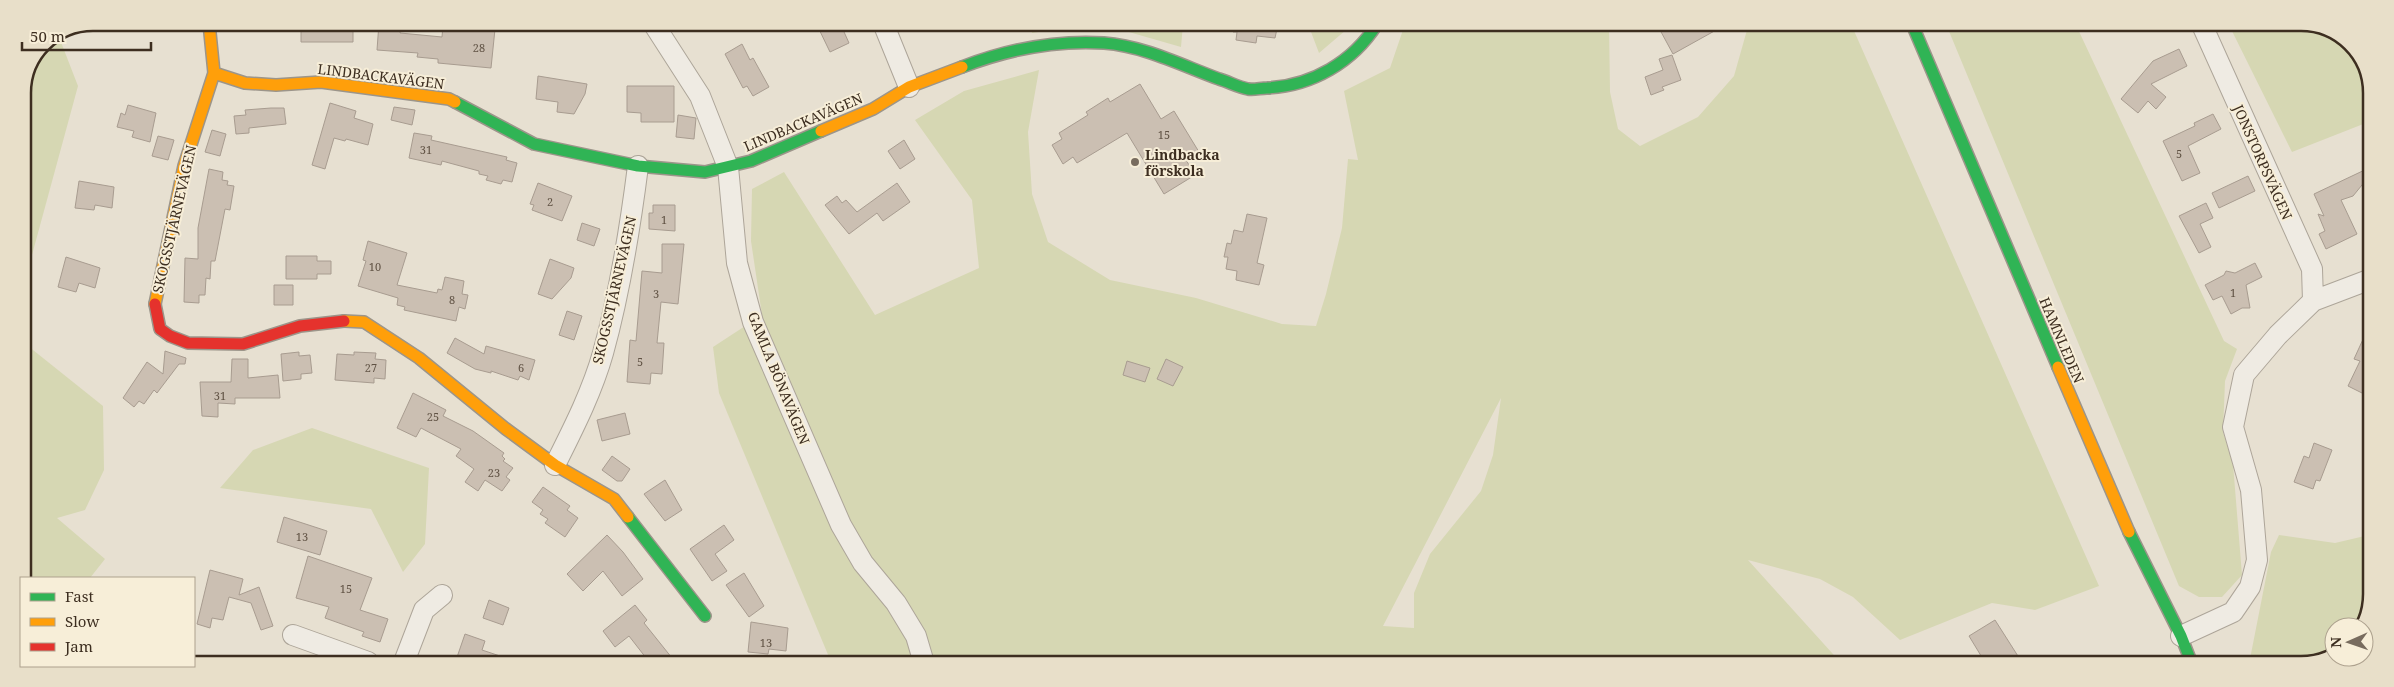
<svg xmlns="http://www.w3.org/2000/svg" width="2394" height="687" viewBox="0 0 2394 687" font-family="'Noto Serif',serif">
<rect width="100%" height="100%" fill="#e7e0d1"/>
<path fill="#d6d7b3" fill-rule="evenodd" d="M1031 24H1183L1181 47 1108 26 1090 24 1032 33Z
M1308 24H1353L1319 53Z
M1405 24H1609L1610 92 1618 129 1640 146 1698 117 1734 76 1747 30V24H1851L2099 586 2035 610 1992 603 1900 640 1853 597 1820 579 1748 560 1842 664 821 663 829 657 719 393 713 347 762 315 751 241 752 189 784 172 875 315 979 268 972 200 915 120 964 91 1039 70 1028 132 1032 194 1048 242 1110 280 1196 298 1282 324 1316 326 1326 294 1342 228 1348 159 1358 160 1344 91 1390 68ZM1501 398 1493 455 1481 491 1430 554 1414 593V628L1383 626Z
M1946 24 2076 25 2224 341 2237 349 2225 381 2223 432 2233 464 2242 575 2222 597H2199L2179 586Z
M2229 25H2318L2354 47 2371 89V121L2292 152Z
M59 37 78 86 23 288V93L44 43Z
M23 342 103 406 104 470 85 510 57 518 105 559 90 578H23Z
M312 428 429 468 425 544 403 572 371 509 220 488 253 450Z
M2279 535 2335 543 2369 535V611L2359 627H2334V653L2301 664H2249L2271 552Z"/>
<path fill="#cbbfb2" stroke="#a89c90" d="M301 23H353V42H301Z
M379 23H401L400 33 442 37 443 25 495 29 491 68 438 63V59L417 57 418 53 377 50Z
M816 23H840L849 43 830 52Z
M1233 24H1278L1275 38 1257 36 1256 43 1236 40 1237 32H1233Z
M1672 24H1727L1673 54 1660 30Z
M742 44 750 60 753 58 769 87 753 96 747 86 743 88 725 54Z
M2179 49 2187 66 2151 84 2166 97 2156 109 2148 101 2138 113 2121 99 2153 61Z
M1672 55 1681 80 1662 87 1664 90 1651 95 1645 77 1663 70 1659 59Z
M538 76 587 84 585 94 574 114 557 112 558 102 536 99Z
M1140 84 1161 119 1174 111 1199 152 1186 160 1195 175 1164 194 1127 133 1077 163 1073 157 1063 164 1052 145 1062 139 1059 133 1088 115 1086 112 1108 98 1110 102Z
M627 86H674V122H641V113L627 112Z
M330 103 356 111 354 118 373 124 368 145 346 139 345 141 334 138 325 169 312 165Z
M128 105 156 113 150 142 132 137 134 131 117 127 121 113 125 115Z
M394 107 415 110 412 125 391 120Z
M271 108H284L286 124 249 128V133L236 134 234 116 246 115 245 110Z
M2213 114 2221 129 2188 146 2200 173 2182 181 2163 141 2195 126 2194 123Z
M678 115 696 118 694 139 676 137Z
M212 130 226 134 220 156 205 152Z
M414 133 432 136 431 140 507 157 506 160 517 163 512 182 503 180 501 184 486 180 488 176 479 174V171L442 161 441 165 409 158Z
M158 136 174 140 168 160 152 156Z
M904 140 915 159 900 169 888 151Z
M2371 167V174L2353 196 2341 200 2357 234 2326 249 2319 234 2325 231 2318 214 2324 216 2314 194Z
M209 169 223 172 222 180 228 181 227 185 234 186 230 210 225 209 215 261H211L210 279 206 278 205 295H199V303L184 302 185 258 198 259V228Z
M2248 176 2255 191 2219 208 2212 193Z
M79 181 114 187 112 208 95 205 94 210 75 208Z
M538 183 572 196 562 221 532 210 534 205 530 204Z
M897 183 910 202 883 221 877 213 849 234 825 205 837 196 842 203 846 200 857 212Z
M2206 203 2213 218 2200 224 2211 247 2199 253 2179 216Z
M653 205H675V231L649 229V213H653Z
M1247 214 1267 218 1257 263 1264 265 1259 285 1236 280 1237 271 1226 269 1228 257H1224L1227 243 1231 244 1234 230 1243 232Z
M582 223 600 229 594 246 577 240Z
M368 241 407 253 397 285 437 293 438 289 442 290 445 277 464 281 462 294 468 295 465 309 459 307 456 321 404 310 405 307 397 305 398 298 358 286 366 261 363 260Z
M662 244H684L678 304 661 302 657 343H664L662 374 651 373 650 384 627 382 630 340 636 341 642 271 662 273Z
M286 256H317V261H331V274H317V279H286Z
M66 257 100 268 95 288 79 283 76 292 58 287Z
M550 259 574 268 571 278 552 299 538 294Z
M2255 263 2262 277 2246 285 2250 308H2242L2231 314 2222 296 2213 300 2205 285 2224 275 2226 271 2235 273Z
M274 285H293V305H274Z
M567 311 582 316 574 340 559 335Z
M2370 324V397L2348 386 2360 361 2354 359Z
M455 338 484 354 486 346 535 360 529 380 520 376 518 380 491 371V373L475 369 447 353Z
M165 351 186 358 185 364H179L157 393 154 390 144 404 139 401 134 407 123 398 147 362 163 374Z
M299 352V356L310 355 312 373 301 374V379L283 381 281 354Z
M354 352 376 353 375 359 386 360 385 379 374 378V383L335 380 337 354 354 355Z
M232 359H248V378L278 375 280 398H235V404L218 403V417L202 416 200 382H231Z
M1166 359 1183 367 1173 386 1157 379Z
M1127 361 1150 368 1145 382 1123 375Z
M413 393 446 410 443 416 473 431 504 453 502 456 505 459 503 461 513 468 506 477 510 480 502 491 485 480 478 491 465 482 474 469 456 456 461 449 421 428 416 437 397 428Z
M625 413 630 434 602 441 597 420Z
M2314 443 2332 450 2320 481 2316 480 2313 489 2294 482 2304 456 2309 458Z
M612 456 630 469 622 481H617L602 470Z
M665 480 682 510 665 521 644 494Z
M543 487 570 506 567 510 578 518 565 537 545 523 548 519 540 514 543 510 532 502Z
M284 517 327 531 320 555 277 542Z
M724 525 734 540 715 554 727 571 712 581 690 549Z
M607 535 623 552 643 579 622 596 603 571 583 591 567 574Z
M308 556 372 578 360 610 388 619 380 642 362 636 364 632 325 618 329 607 296 598Z
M210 570 243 579 239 595 259 587 273 626 261 630 251 603 229 597 223 620 212 618 210 628 197 624Z
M744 573 764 606 749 617 726 585Z
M489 600 509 608 503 625 483 618Z
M635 605 647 620 644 623 676 663H650L629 636 615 647 603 631Z
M1995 620 2023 664H1986L1969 636Z
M751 622 788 628 786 651 769 649 768 654 748 652Z
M465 634 485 641 482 650 512 660V663H455Z"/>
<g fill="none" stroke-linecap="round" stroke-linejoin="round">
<g stroke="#ada599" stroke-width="22">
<path id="street" d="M653 23 700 96 728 167 737 263 753 322 841 525 863 563 896 603 916 636 924 663
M883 23 909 87
M2313 301 2371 279
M555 465C573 429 592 392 603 353 620 292 630 229 638 166
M293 635 368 662
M2181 636 2233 612 2250 587 2257 560 2251 490 2233 427 2244 375 2278 335 2313 301 2312 269 2202 25
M404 662 424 610 442 595"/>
</g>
<g stroke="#9c958a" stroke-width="14">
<path id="fast" d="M1912 24 2058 367
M962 67C1006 50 1056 40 1104 43 1144 46 1181 65 1219 79 1229 82 1238 87 1248 89 1254 90 1261 88 1267 88 1312 86 1353 62 1377 24
M455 102 534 144 638 166 705 172 751 161 821 131
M628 517 705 616
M2129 532 2181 636 2192 664"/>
</g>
<g stroke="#9c958a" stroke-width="14">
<path id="slow" d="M214 73 245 83 276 85 321 82 449 99 455 102
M821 131 873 109 909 87 962 67
M155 304 184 166 214 73 209 23
M344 321 364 322 419 358 506 429 555 465 614 499 628 517
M2058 367 2129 532"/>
</g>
<g stroke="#9c958a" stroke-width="14">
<path id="jam" d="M155 304 160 329 170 336 188 343 243 344 300 326 344 321"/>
</g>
<use href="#street" stroke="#efebe3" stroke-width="20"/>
<use href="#fast" stroke="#30b455" stroke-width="11"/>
<use href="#slow" stroke="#ff9f0a" stroke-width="11"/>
<use href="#jam" stroke="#e5322d" stroke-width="11"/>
</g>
<circle fill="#786c5e" stroke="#f7eed8" stroke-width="2" cx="1135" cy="162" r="5"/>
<g text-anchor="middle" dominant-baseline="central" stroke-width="4" stroke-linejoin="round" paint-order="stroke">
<g font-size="11" fill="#605244">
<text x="479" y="47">28</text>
<text x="1164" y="134">15</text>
<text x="426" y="149">31</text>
<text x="2179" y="153">5</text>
<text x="550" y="201">2</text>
<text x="664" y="219">1</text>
<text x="375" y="266">10</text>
<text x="2233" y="292">1</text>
<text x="656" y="293">3</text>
<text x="452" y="299">8</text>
<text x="640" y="361">5</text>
<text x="371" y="367">27</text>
<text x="521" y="367">6</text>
<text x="220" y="395">31</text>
<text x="433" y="416">25</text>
<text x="494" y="472">23</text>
<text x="302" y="536">13</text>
<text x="346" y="588">15</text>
<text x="766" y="642">13</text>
</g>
<g font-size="14" fill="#3d2e20" stroke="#f7eed8">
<text transform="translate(381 76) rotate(7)">LINDBACKAVÄGEN</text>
<text transform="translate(803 122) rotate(-23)">LINDBACKAVÄGEN</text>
<text transform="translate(2263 162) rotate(66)">JONSTORPSVÄGEN</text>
<text transform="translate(174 219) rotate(-77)">SKOGSSTJÄRNEVÄGEN</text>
<text transform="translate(614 290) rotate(-77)">SKOGSSTJÄRNEVÄGEN</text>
<text transform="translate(2062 340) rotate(67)">HAMNLEDEN</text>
<text transform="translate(779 378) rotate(68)">GAMLA BÖNAVÄGEN</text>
</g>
<g font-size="14" font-weight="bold" fill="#3d2e20" stroke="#f7eed8" text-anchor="start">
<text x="1145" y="154">Lindbacka<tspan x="1145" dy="16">förskola</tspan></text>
</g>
</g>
<path d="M0 0H2394V687H0ZM93 31H2301A62 62 0 0 1 2363 93V594A62 62 0 0 1 2301 656H93A62 62 0 0 1 31 594V93A62 62 0 0 1 93 31Z" fill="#e8dfc9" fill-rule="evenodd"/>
<path fill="none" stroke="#3d2e20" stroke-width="2.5" d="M93 31H2301A62 62 0 0 1 2363 93V594A62 62 0 0 1 2301 656H93A62 62 0 0 1 31 594V93A62 62 0 0 1 93 31Z"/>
<rect x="20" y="577" width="175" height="90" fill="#f7eed8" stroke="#ada18e"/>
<rect x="30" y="593" width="25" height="8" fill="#30b455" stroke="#ada18e"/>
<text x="65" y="602" font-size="15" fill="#3d2e20">Fast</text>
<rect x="30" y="618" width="25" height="8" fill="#ff9f0a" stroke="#ada18e"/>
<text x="65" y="627" font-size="15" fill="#3d2e20">Slow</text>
<rect x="30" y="643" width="25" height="8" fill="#e5322d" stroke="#ada18e"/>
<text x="65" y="652" font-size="15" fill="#3d2e20">Jam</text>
<g transform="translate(2349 642) rotate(268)"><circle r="24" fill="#f7eed8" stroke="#ada18e"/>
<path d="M0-4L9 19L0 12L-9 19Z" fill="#786c5e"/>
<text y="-8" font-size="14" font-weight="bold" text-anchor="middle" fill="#3d2e20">N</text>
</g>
<path d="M22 42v8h129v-8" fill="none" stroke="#3d2e20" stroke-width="2.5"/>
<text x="30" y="42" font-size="15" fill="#3d2e20" stroke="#f7eed8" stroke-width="4" paint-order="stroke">50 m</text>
</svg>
